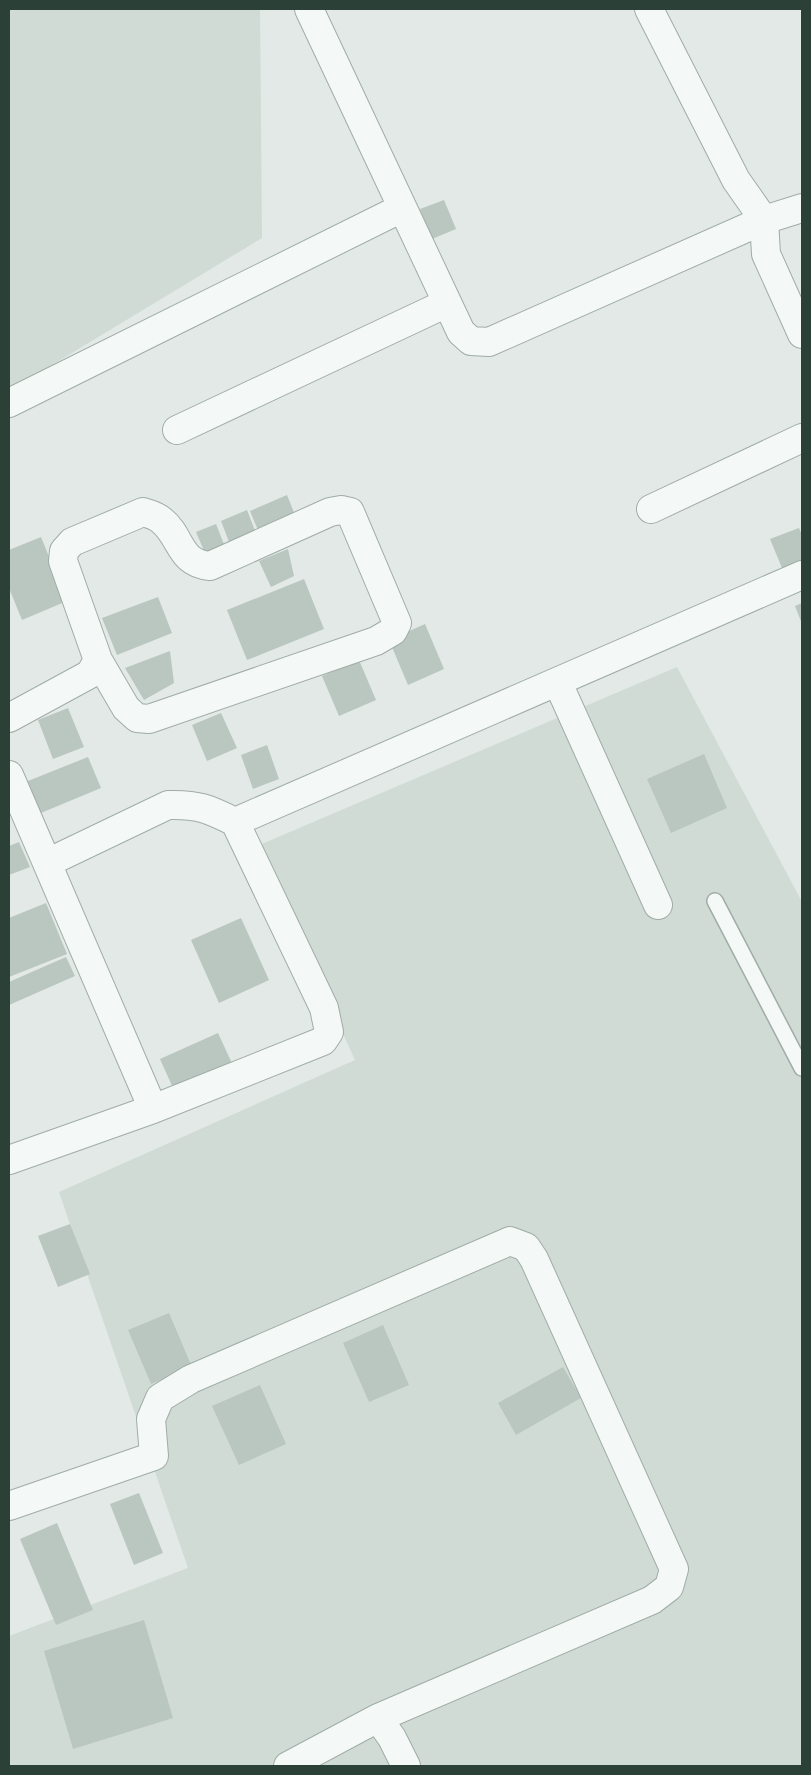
<svg xmlns="http://www.w3.org/2000/svg" width="811" height="1775" viewBox="0 0 811 1775" font-family="Jost,sans-serif">
<rect width="100%" height="100%" fill="#e2e9e6"/>
<path fill="#d0dbd5" d="M9 9H260L262 238 9 391Z
M677 667 802 902V1766H9V1636L188 1568 59 1192 355 1060 257 846Z"/>
<path fill="#bac6c0" d="M444 200 456 229 432 239 420 209Z
M287 495 297 520 260 535 250 511Z
M247 510 257 536 231 547 221 521Z
M216 524 227 552 208 560 196 532Z
M799 528 802 535V574L787 580 770 539Z
M41 537 67 601 22 620 9 588V550Z
M288 549 294 576 271 587 259 561Z
M304 579 324 629 247 660 227 610Z
M158 597 172 633 117 655 102 618Z
M802 603V624L795 606Z
M425 624 444 669 408 685 389 640Z
M170 651 174 683 144 700 125 668Z
M359 660 376 700 339 716 322 676Z
M68 708 84 747 53 759 38 720Z
M221 713 237 748 207 761 192 725Z
M267 745 279 779 253 789 241 755Z
M704 754 727 808 671 833 647 779Z
M88 757 101 788 36 815 23 783Z
M19 842 30 867 9 875V846Z
M46 903 67 954 9 977V918Z
M241 918 269 980 219 1003 191 940Z
M66 957 75 976 9 1005V982Z
M218 1033 236 1072 178 1099 160 1059Z
M70 1224 90 1274 58 1287 38 1236Z
M169 1313 192 1367 151 1384 128 1330Z
M383 1325 409 1385 369 1402 343 1343Z
M563 1367 581 1398 516 1435 498 1403Z
M260 1385 286 1444 239 1465 212 1406Z
M139 1493 163 1553 134 1565 110 1504Z
M57 1523 93 1610 56 1625 20 1539Z
M144 1620 173 1718 73 1749 44 1651Z"/>
<g fill="none" stroke-linecap="round" stroke-linejoin="round">
<g stroke="#a0aca7" stroke-width="18">
<path id="service" d="M715 901 802 1068"/>
</g>
<g stroke="#a0aca7" stroke-width="30">
<path id="minor" d="M309 9 461 332 471 341 489 342 764 220 802 208
M649 9 736 180 764 220 766 254 802 334
M9 403 402 208
M177 430 447 303
M651 509 802 438
M558 683 658 905
M9 718 90 674 98 660 63 561 64 551 72 542 143 512C149 514 155 515 161 520 182 536 178 563 210 566L330 512 341 510 350 512 397 623 393 631 376 641 149 719 137 718 126 708 98 660
M9 775 153 1109
M47 863 168 805C198 804 209 809 235 822
M9 1160 153 1109 323 1041 329 1032 324 1008 235 822 802 575
M9 1506 154 1456 151 1419 160 1398 191 1379 510 1241 526 1247 534 1259 674 1569 669 1587 652 1600 378 1718 288 1766
M378 1718 392 1738 406 1766"/>
</g>
<use href="#service" stroke="#f4f8f6" stroke-width="15"/>
<use href="#minor" stroke="#f4f8f6" stroke-width="28"/>
</g>
<rect width="811" height="1775" fill="none" stroke="#2b4036" stroke-width="20"/>
</svg>
